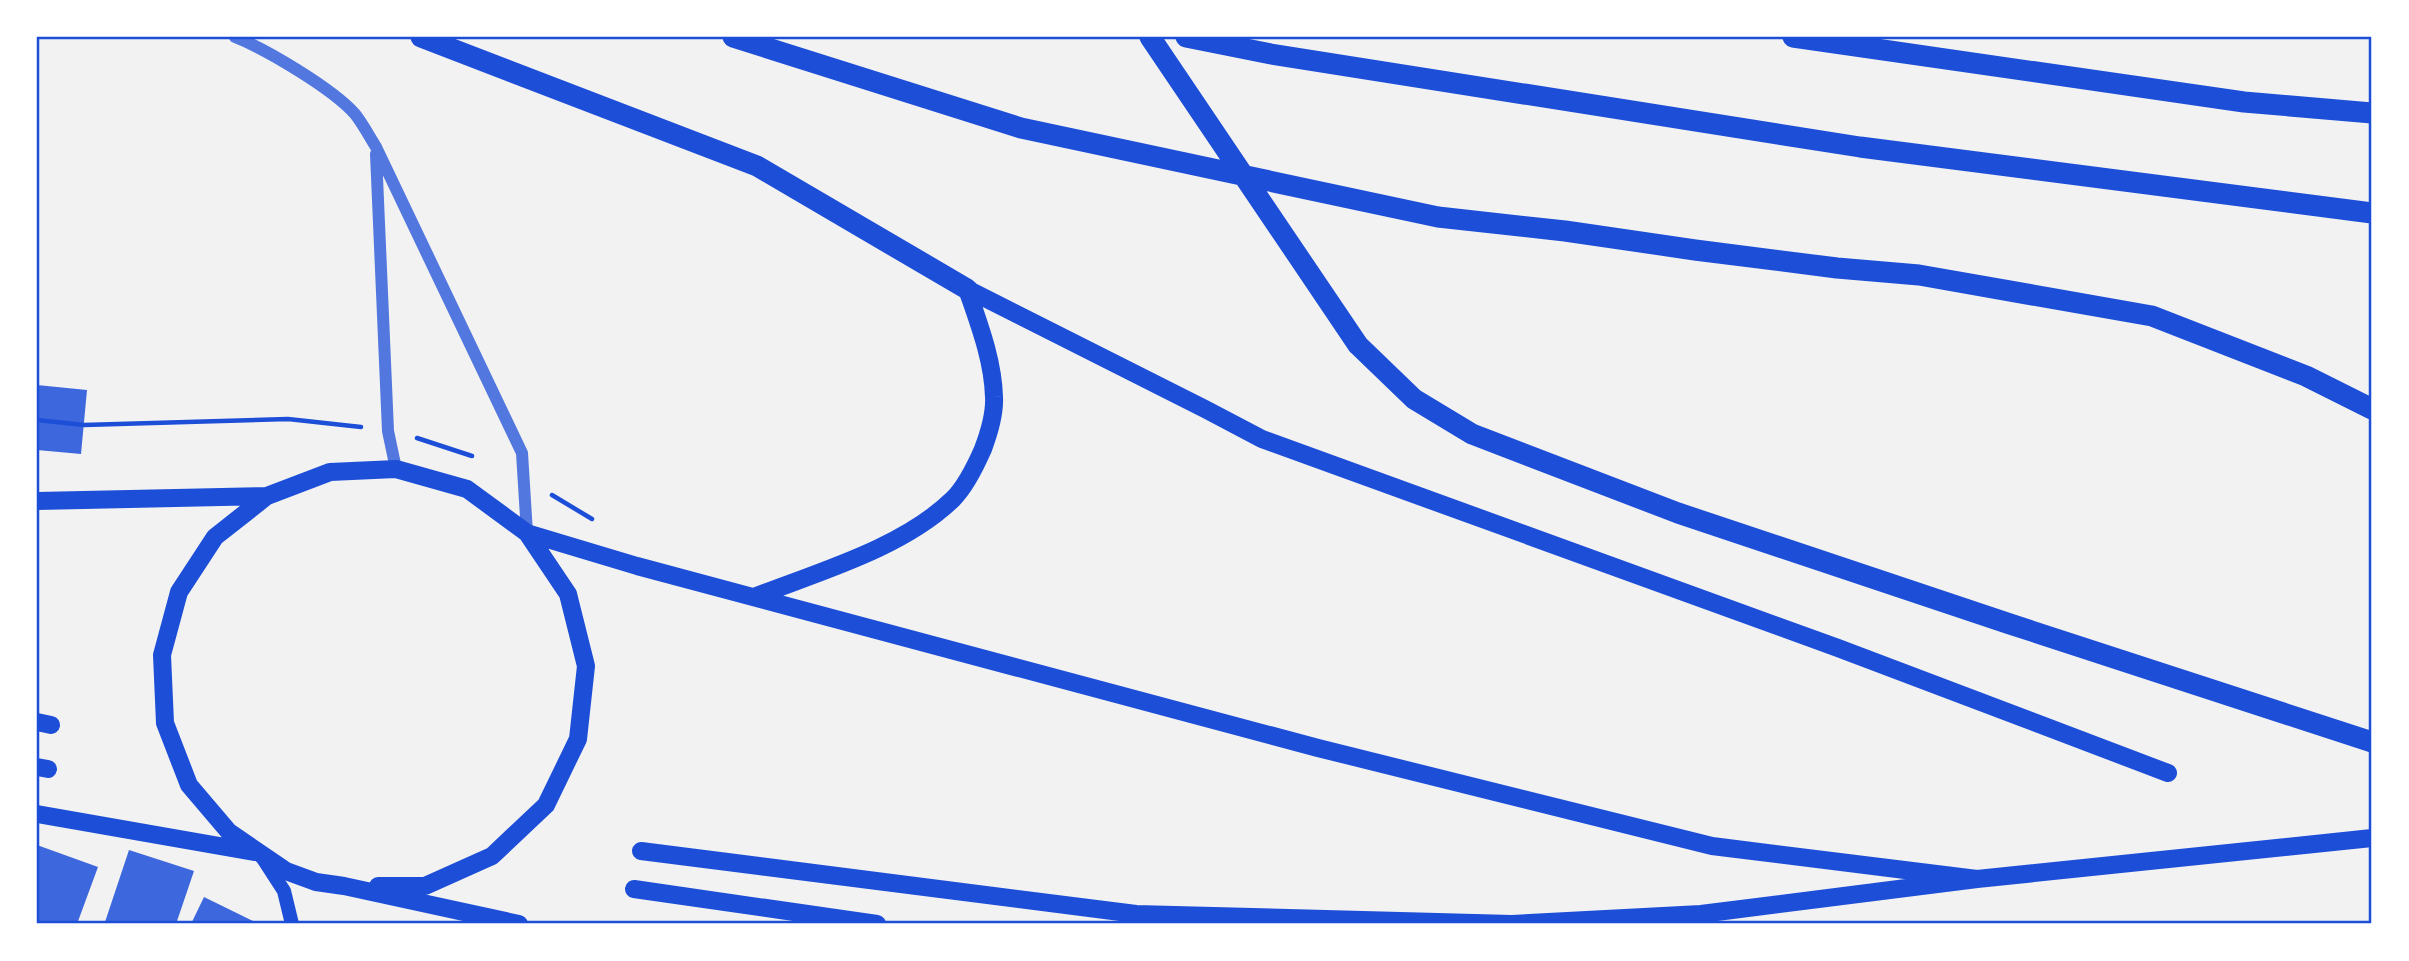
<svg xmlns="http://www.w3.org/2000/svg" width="2409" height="961" viewBox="0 0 2409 961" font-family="Georgia,serif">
<rect width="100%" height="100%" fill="#f2f2f2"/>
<path fill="#3d67dc" d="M37 385 87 390 81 454 37 450Z
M37 845 98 867 77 924H37Z
M129 850 194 871 176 924H112L105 922Z
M204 897 259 924H191Z"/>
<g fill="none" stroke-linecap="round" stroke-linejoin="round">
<path stroke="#1d4ed8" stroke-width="4.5" d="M37 420 84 425 288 419 361 427
M417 438 472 456
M552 495 592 519"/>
<path stroke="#5277de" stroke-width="12" d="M235 37C266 49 333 89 355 114 363 124 369 136 376 147L522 453 527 533
M376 154 388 431 396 469"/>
<path stroke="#1d4ed8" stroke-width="14" d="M262 857 284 891 292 924"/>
<path stroke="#1d4ed8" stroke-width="18" d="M967 289 1205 409 1262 439 1838 648 2168 773
M37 501 267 496
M754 597C818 572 903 548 953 499 966 486 976 465 983 449 989 433 995 415 994 397 993 360 979 324 967 289
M37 722 51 725
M37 767 48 769
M37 814 254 852
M641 851 1136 914 1512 924 1701 914 1977 879 2372 838
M378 886H425L492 856 546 805 578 739 586 666 568 594 527 533
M634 889 877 924
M519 924 344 886 316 882 286 871 229 832 189 785 165 723 162 655 179 592 215 537 267 496 330 472 396 469 467 489 527 533 637 566 1318 748 1712 846 1977 879"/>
<path stroke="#1d4ed8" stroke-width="21" d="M421 37 757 166 967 289
M733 37 1021 128 1438 217 1565 231 1695 250 1837 268 1919 275 2152 316 2306 376 2372 409
M1150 37 1358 345 1414 399 1472 434 1678 513 2010 624 2372 742
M1186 37 1271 54 1860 147 2372 213
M1793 37 2244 102 2372 113"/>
</g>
<rect width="2409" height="961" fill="none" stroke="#ffffff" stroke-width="77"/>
<rect x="38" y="38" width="2332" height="884" fill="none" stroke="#1d4ed8" stroke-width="2.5"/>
</svg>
